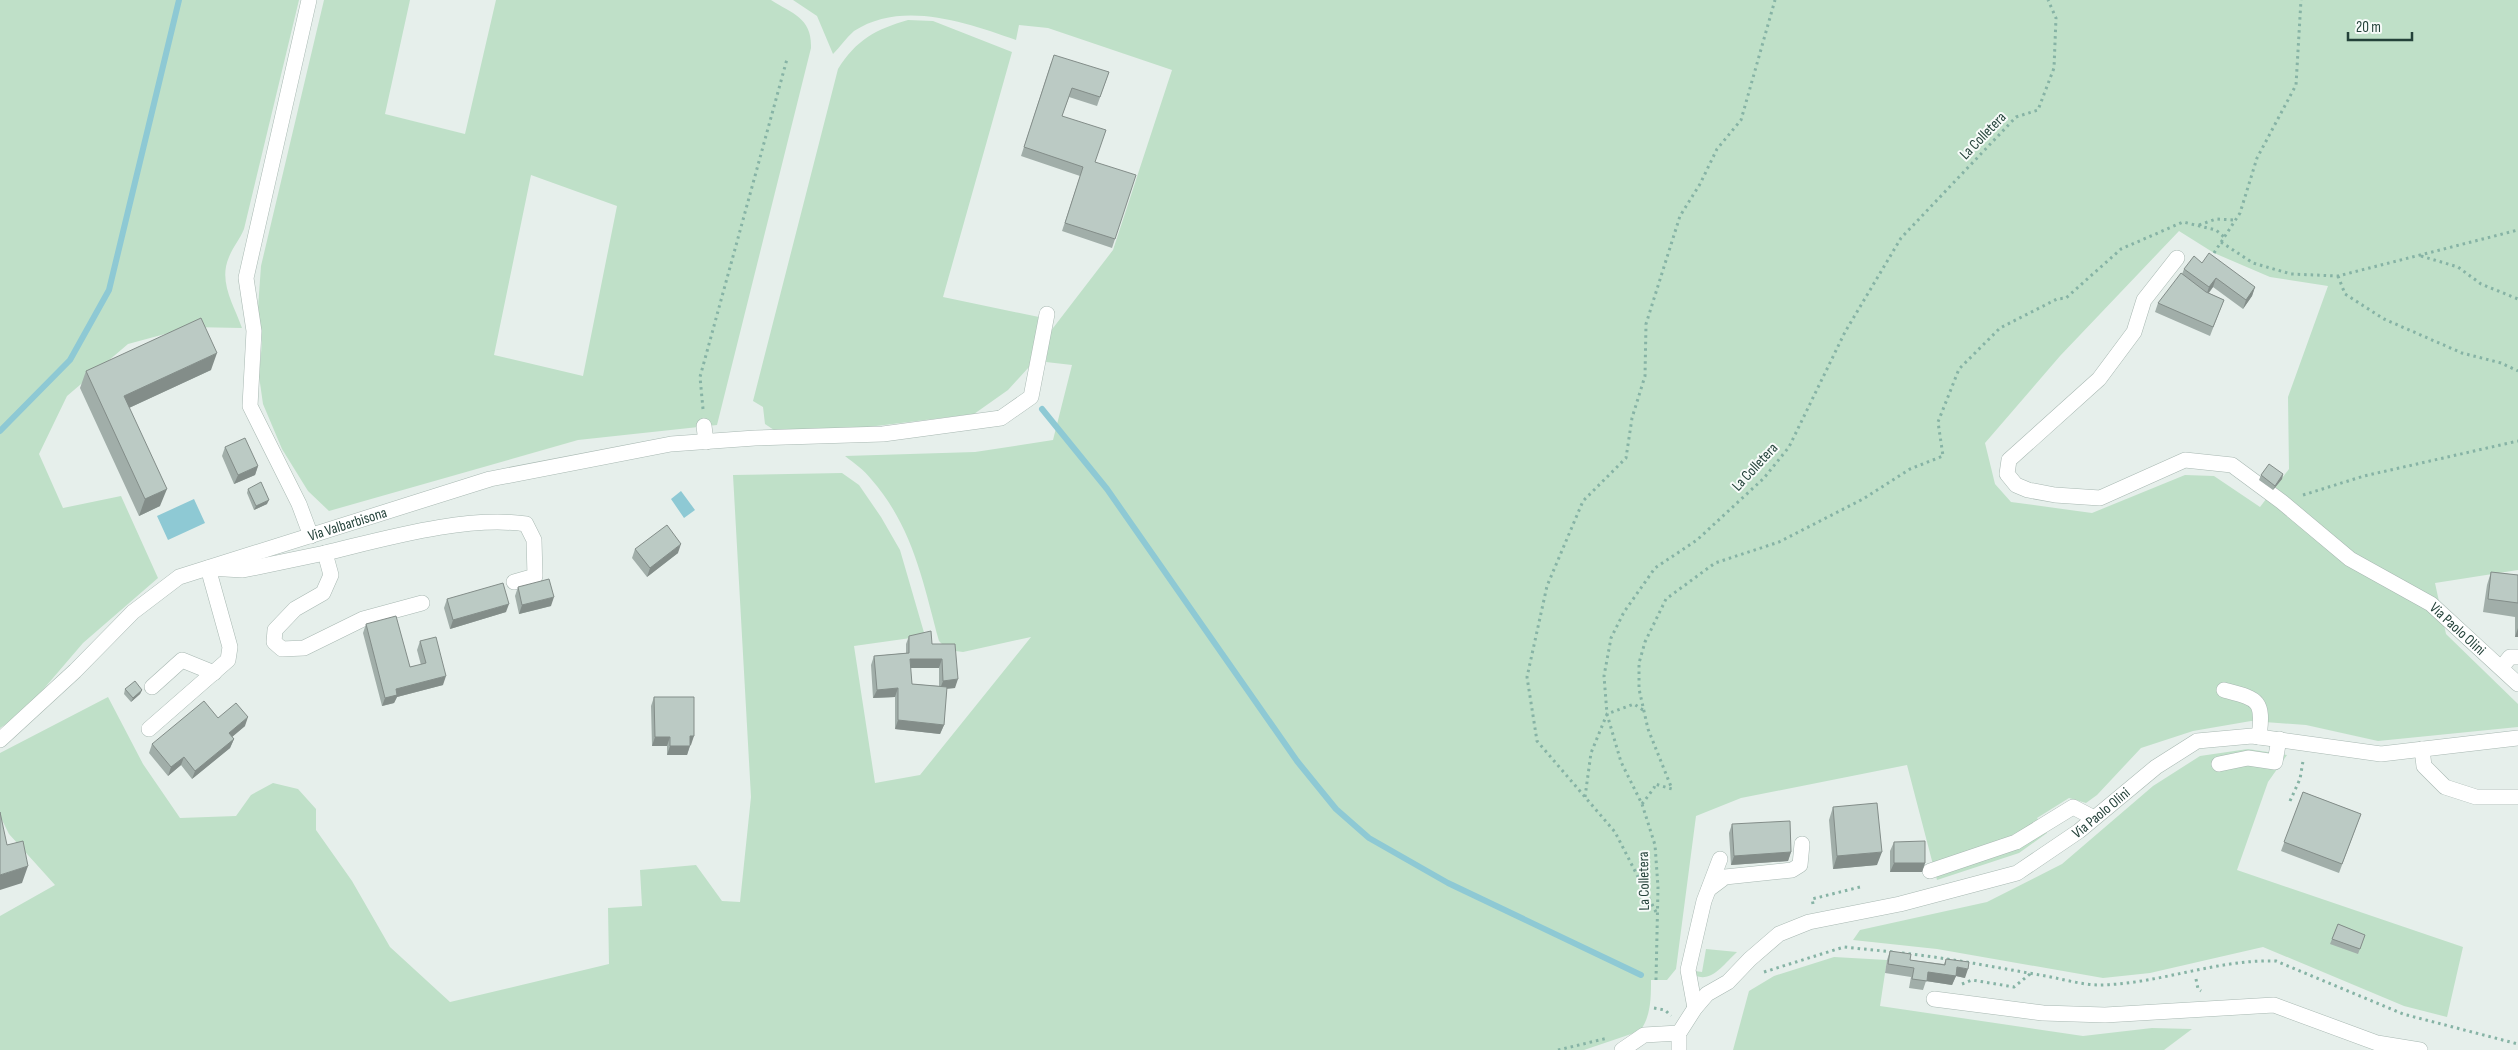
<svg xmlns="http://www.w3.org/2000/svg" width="2518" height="1050" viewBox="0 0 2518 1050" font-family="'Sofia Sans Condensed',sans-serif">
<rect width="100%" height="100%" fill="#e6efeb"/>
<path fill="#bfe0c8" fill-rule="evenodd" d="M0 0H299L244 229C240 239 233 247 229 257 218 282 234 305 242 328L191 327 128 344 67 396 39 454 63 508 121 496 158 578 83 643 23 713 0 728Z
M324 0H410L385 114 465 134 496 0H771C793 14 812 18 811 48L717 425 578 440 329 511 308 491 282 449 263 404 259 376 262 342 258 308 261 266ZM531 175 617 206 583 376 494 355Z
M793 0H2518V570L2435 583 2446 634 2518 704V727L2378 741 2306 725 2251 721 2193 731 2141 748 2097 795 2086 803 2069 798 2037 818 2047 833 2019 853 1937 880 1907 765 1741 798 1696 816 1676 969 1667 980H1651C1651 998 1651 1016 1640 1031L1584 1050H0V916L55 885 9 834 0 816V753L108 697 143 764 180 818 236 816 251 795 273 783 298 789 316 809V830L352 881 390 947 450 1002 609 964 608 908 642 906 640 870 696 865 722 901 740 902 751 797 733 475 842 473 859 485 881 517 900 550 925 636 854 646 875 783 920 775 1031 637 963 652 948 650 939 641C923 582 913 527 871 479 864 470 854 463 845 456L975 452 1053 440 1072 365 1046 362 1050 332 1113 250 1172 70 1048 28 1019 25 1016 40C965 22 902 0 854 31 846 38 840 47 833 54L817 16ZM2179 231 2214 253 2270 277 2328 286 2288 397 2289 469 2260 507 2214 476 2185 475 2092 513 2011 502 1995 484 1985 443 2060 356Z
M908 20 933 21 1012 52 943 297 1039 317 1029 367 1008 390 974 414 868 427 774 430 765 424 763 407 753 401 838 69C856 40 876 29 908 20Z
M2248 749 2287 755 2268 782 2237 870 2463 947 2447 1017 2404 1006 2263 947 2150 973 2103 978 1937 949 1853 940 1860 930 1987 902 2062 864 2153 786 2200 756Z
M1706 949 1737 952C1722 966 1707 989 1688 970L1702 972Z
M1834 957 1887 960 1880 1006 2083 1036 2152 1028 2192 1029 2164 1050H1733L1749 991 1774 976Z"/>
<path fill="#8ec9d4" d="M681 491 695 510 684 518 671 499Z
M194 499 205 523 168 540 157 516Z"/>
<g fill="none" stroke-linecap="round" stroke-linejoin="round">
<path stroke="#8ec9d4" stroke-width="6" d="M1042 409 1107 489 1297 761 1336 809 1369 838 1448 883 1641 975
M0 431 70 360 109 290 179 0"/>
<g stroke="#a8b8b2" stroke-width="16">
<g id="minor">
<path d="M309 0 246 278 254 331 250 406 299 504 311 536"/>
<path id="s1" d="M2177 258 2144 300 2134 332 2099 379 2009 460 2007 474 2016 485 2028 490 2055 495 2100 498 2185 460 2232 465 2282 502 2350 559 2431 604 2518 684"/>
<path d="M704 426 706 442"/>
<path d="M325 553C384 539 466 515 526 524L534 540 535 576 514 582"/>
<path d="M2502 667 2510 657H2518"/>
<path d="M152 687 182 660 214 673"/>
<path d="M2224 690C2258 699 2264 699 2259 737"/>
<path d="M149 729 228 660 230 647 208 568 243 570 325 553 331 575 323 593 295 609 275 630 274 642 282 649 304 648 363 619 422 603"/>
<path id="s2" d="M0 740 75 671 133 612 179 577 490 479 671 444 755 438 883 434 1001 418 1031 397 1047 314"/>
<path d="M2422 749 2424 766 2445 787 2476 797H2518"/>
<path d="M2219 764 2248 758 2275 762 2279 739"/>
<path d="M1930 871 2016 842 2073 807 2094 818"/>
<path d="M1709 889 1725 877 1792 870 1800 865 1802 844"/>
<path d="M1934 999 2043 1013 2105 1015 2274 1005 2377 1043 2420 1050"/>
<path d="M1695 1008 1688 970 1704 901 1720 859"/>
<path d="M1622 1050 1644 1035 1679 1033"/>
<path id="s3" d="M1679 1050V1033L1695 1008 1707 994 1728 982 1750 959 1779 934 1809 922 1900 904 2017 873 2079 831 2156 767 2197 741 2252 736 2381 754 2518 738"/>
</g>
</g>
<path stroke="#86b3a5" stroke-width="3" stroke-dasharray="2.5 4" stroke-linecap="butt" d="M2199 225 2216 219 2234 220
M2221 242 2253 263 2291 274 2338 276 2518 230
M2214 253 2240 213 2257 158 2296 85 2301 0
M2421 256 2458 267 2481 284 2518 299
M2338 276 2345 294 2384 319 2462 353 2501 363 2518 371
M703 409 700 377 787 59
M2303 495 2364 476 2518 441
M1585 797 1591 753 1607 714 1634 704 1643 710
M2290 801 2300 779 2303 761
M1642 804 1654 788 1655 784 1672 789 1648 729 1639 689V663L1645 642 1666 599 1715 563 1779 542 1863 499 1910 469 1943 456 1938 422 1959 369 2000 328 2057 299 2066 298 2121 249 2183 222 2216 230 2224 237
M1813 904 1812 899 1860 887
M1656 912 1615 832 1537 741 1527 677 1547 586 1583 501 1626 458 1632 418 1645 376 1646 324 1680 216 1700 184 1717 149 1741 120 1775 0
M1902 953C1948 958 1994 967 2040 975 2059 978 2081 985 2100 985 2159 984 2217 959 2276 961L2403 1014 2518 1044
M1764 972 1844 947 1893 952
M2196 979 2198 989 2201 991
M1656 980 1658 887 1655 845 1642 804 1621 762 1607 714 1604 676 1611 638 1624 612 1655 568 1697 540 1764 478 1789 447 1845 332 1901 238 2016 117 2038 110 2054 68 2056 18 2048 0
M1962 984 1972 980 2014 987 2030 974
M1654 1008 1665 1010 1671 1016
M1558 1050 1608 1038"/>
<use href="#minor" stroke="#fff" stroke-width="15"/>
</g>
<path fill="#a1aea9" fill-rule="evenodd" d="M1051 63 1109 72 1097 106 1069 97 1062 116 1095 162 1115 239 1112 248 1062 231 1080 176 1021 156Z
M2184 269 2255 287 2252 296 2243 309 2213 287 2209 293 2224 300 2210 336 2155 312 2158 303 2182 274Z
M211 370 129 408 160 506 139 516 80 388 86 371Z
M225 447 258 466 255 475 234 484 222 456Z
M2283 474 2282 479 2273 490 2259 480 2261 475Z
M248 489 267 504 254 510 247 493Z
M635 549 678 553 647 577 632 558Z
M2491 572 2518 575V637H2515V617L2483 612 2487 585Z
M518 587 551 606 519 614 515 596Z
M447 599 506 612 450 629 444 608Z
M366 624 410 667 421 665 417 650 420 641 443 685 397 697 394 703 382 706 363 633Z
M909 636 932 644H955V688L946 689 944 725 940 734 895 729V697L873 698 871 665 874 656 906 653V644ZM910 668H939V686L912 684Z
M125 689 142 690 140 694 131 702 124 694Z
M654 697 691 745H690L687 755H667V746H652L651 706Z
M218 718 245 726 232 737 234 739 230 748 192 779 181 765 168 776 149 753 152 744Z
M2303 792 2361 814 2339 873 2281 851Z
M1833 807 1877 865 1833 869 1829 820Z
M1732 824 1791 852 1788 861 1731 865 1729 833Z
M1894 842 1925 863 1922 872H1890V851Z
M2338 924 2365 935 2358 954 2330 944Z
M1890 951 1910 960 1944 964 1946 959 1965 978 1956 976 1952 985 1926 981 1923 990 1909 988 1911 977 1885 973 1887 960Z"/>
<path fill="#838d89" d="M2216 278 2213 287 2206 296 2209 287Z
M2255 287 2252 296 2243 309 2246 300Z
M217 353 211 370 118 413 124 396Z
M258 466 255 475 234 484 238 475Z
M2283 474 2282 479 2273 490 2275 486Z
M167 489 160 506 139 516 145 499Z
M269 500 267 504 254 510 256 506Z
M681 544 678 553 647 577 650 568Z
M554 597 551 606 519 614 522 605Z
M509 604 506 612 450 629 453 620Z
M2518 628V637H2515Z
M910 659H942L939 668H906Z
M446 676 443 685 397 697 394 703 382 706 385 698 396 689Z
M958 679 955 688 940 689 943 681Z
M898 688 895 697 873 698 877 690Z
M142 690 140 694 131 702 133 698Z
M248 717 245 726 226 742 229 733Z
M898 720 944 725 940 734 895 729Z
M690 736H694L691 745H687Z
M655 737H670L667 746H652Z
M234 739 230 748 192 779 195 771Z
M670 746H690L687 755H667Z
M184 757 181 765 168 776 171 767Z
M1791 852 1788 861 1731 865 1734 856Z
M1882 852 1877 865 1833 869 1837 856Z
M1894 863H1925L1922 872H1890Z
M28 866 22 883 0 890V875Z
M1957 967 1968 969 1965 978 1956 976 1952 985 1926 981 1928 972Z"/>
<path fill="#bbcac4" stroke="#838d89" d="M1054 55 1109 72 1100 97 1072 88 1062 116 1106 130 1095 162 1136 175 1115 239 1065 223 1083 167 1024 147Z
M2209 253 2255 287 2246 300 2216 278 2209 287 2184 269 2194 256 2202 263Z
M2181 273 2206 292 2224 300 2213 327 2158 303Z
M201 318 217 353 124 396 167 489 145 499 86 371Z
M245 438 258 466 238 475 225 447Z
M2269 464 2283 474 2275 486 2261 475Z
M261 482 269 500 256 506 248 489Z
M667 525 681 544 650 568 635 549Z
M2491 572 2518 575V603L2488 599Z
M549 579 554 597 522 605 518 587Z
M503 583 509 604 453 620 447 599Z
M396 616 410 667 426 663 420 641 436 637 446 676 396 689 397 695 385 698 366 624Z
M931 631 932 644H955L958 679 943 681 942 659H910L912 684 947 687 944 725 898 720V688L877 690 874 656 909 653V636Z
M135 681 142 690 133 698 125 689Z
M654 697H694V736H690V746H670V737H655Z
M204 701 218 718 236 703 248 717 229 733 234 739 195 771 184 757 171 767 152 744Z
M2303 792 2361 814 2342 864 2284 842Z
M1877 803 1882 852 1837 856 1833 807Z
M0 812 7 845 23 841 28 866 0 875Z
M1790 821 1791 852 1734 856 1732 824Z
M1925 841V863H1894V842Z
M2338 924 2365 935 2360 949 2332 939Z
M1890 951 1911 954 1910 960 1945 965 1946 959 1969 962 1968 969 1957 967 1956 976 1928 972 1927 981 1912 979 1914 968 1888 964Z"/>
<g text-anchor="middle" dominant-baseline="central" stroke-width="4" stroke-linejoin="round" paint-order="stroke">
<g font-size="15" fill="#24423a" stroke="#f7fbf9">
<text transform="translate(1983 136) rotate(-46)">La Colletera</text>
<text transform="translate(1755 467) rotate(-47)">La Colletera</text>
<text stroke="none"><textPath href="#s2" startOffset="419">Via Valbarbisona</textPath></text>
<text stroke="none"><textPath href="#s1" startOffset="801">Via Paolo Olini</textPath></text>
<text stroke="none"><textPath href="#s3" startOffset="509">Via Paolo Olini</textPath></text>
<text transform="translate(1644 881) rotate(-91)">La Colletera</text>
</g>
</g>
<path d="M2348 32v8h64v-8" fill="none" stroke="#24423a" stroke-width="2.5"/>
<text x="2356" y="32" font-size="15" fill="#24423a" stroke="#f7fbf9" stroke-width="4" paint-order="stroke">20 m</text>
</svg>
